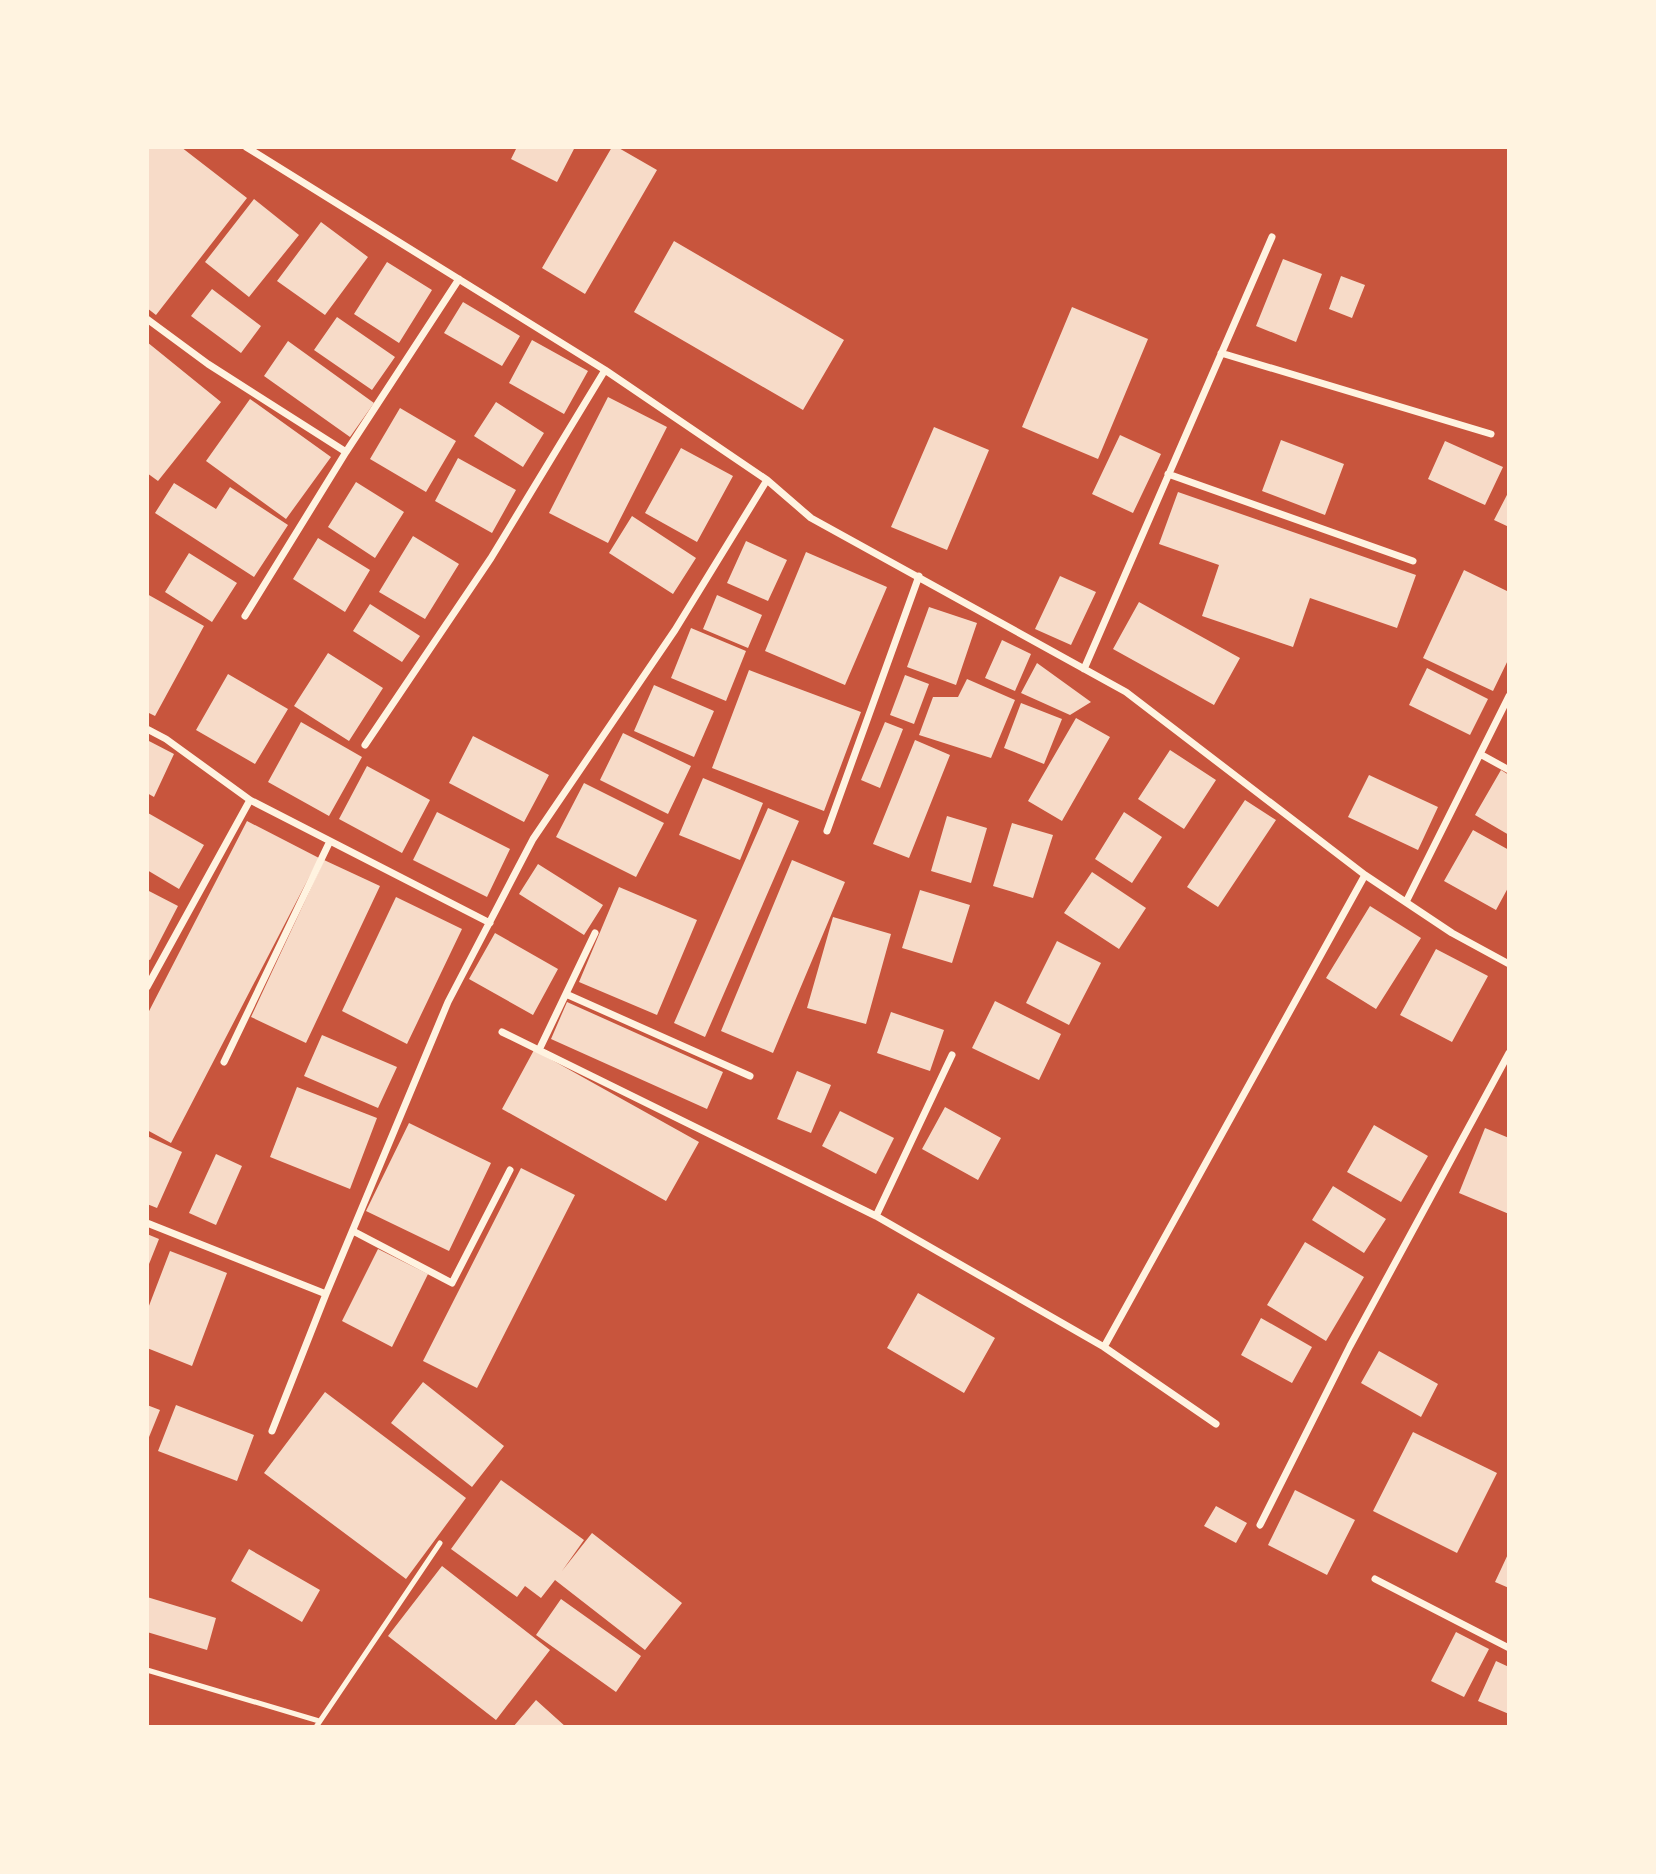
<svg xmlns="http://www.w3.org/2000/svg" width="1656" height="1874" viewBox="0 0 1656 1874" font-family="'Space Grotesk',sans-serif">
<rect width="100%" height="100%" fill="#c8553d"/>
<path fill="#f7dbc8" d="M147 147H181L247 198 156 315 147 308Z
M517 147H575L557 182 511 159Z
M612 147H617L657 170 585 294 542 268Z
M254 199 299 235 249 297 205 262Z
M321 222 368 257 325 315 277 281Z
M674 241 844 340 803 410 634 312Z
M1283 259 1322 274 1296 342 1256 326Z
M387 262 432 290 399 343 354 314Z
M1341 276 1365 285 1352 318 1329 309Z
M212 289 261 326 241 353 191 316Z
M463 302 520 336 502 366 444 333Z
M1072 307 1148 339 1098 459 1022 427Z
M337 317 395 357 372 390 314 350Z
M532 340 588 371 564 414 509 383Z
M288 341 374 403 350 437 264 376Z
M147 342 221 402 158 481 147 473Z
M608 397 667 427 608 543 549 513Z
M250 399 331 457 286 519 206 461Z
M496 402 544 433 523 467 474 436Z
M400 408 456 441 426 492 370 459Z
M934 427 989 450 947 550 891 527Z
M1120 435 1161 454 1133 513 1092 494Z
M1281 440 1344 464 1325 515 1262 491Z
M1445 441 1503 467 1485 505 1428 479Z
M681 448 733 476 697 542 645 513Z
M458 458 516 490 492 533 435 501Z
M356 482 404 512 375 558 328 527Z
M174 483 216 509 230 487 288 525 254 577 155 513Z
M1509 491V527L1494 520Z
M1178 492 1416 575 1397 628 1310 598 1293 647 1202 616 1219 565 1159 544Z
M632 516 696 558 673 594 609 553Z
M413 536 459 564 425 619 379 592Z
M318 538 370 570 345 612 293 579Z
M746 541 787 560 768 601 727 583Z
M806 552 887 587 845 685 765 651Z
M189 553 237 583 212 622 165 592Z
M1464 570 1509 592V658L1493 691 1423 658Z
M1060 576 1096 592 1071 645 1035 629Z
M147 594 204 626 155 716 147 712Z
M717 595 762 615 748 648 703 629Z
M1139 602 1240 658 1214 705 1113 649Z
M370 604 420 636 402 662 353 631Z
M929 607 977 623 956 685 907 667Z
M691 628 746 651 726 701 671 678Z
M1002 640 1031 654 1015 691 985 678Z
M328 653 383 688 349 741 294 706Z
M1037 663 1091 702 1070 715 1021 693Z
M1427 668 1488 699 1470 735 1409 705Z
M749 670 861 712 824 811 712 768Z
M228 674 288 709 255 764 196 730Z
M905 675 929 684 914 724 890 715Z
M967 679 1015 700 991 758 919 735 933 697H958Z
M654 685 714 711 694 757 634 731Z
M1021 703 1062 719 1044 764 1004 748Z
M1076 718 1110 737 1062 821 1028 801Z
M301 722 362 757 329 816 268 782Z
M885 722 903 729 880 788 861 780Z
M623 733 691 766 668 814 600 780Z
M473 736 549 775 524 822 449 783Z
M147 740 174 754 154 797 147 793Z
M915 740 950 755 909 858 873 844Z
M1170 750 1216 780 1184 829 1138 799Z
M367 766 430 800 402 853 339 819Z
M1501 770 1509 775V835L1475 815Z
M1369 775 1438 807 1418 850 1348 817Z
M703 778 763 803 740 860 679 835Z
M584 783 664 823 636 877 556 837Z
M1245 800 1276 820 1218 907 1187 887Z
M768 808 799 821 705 1037 674 1023Z
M437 812 510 849 487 897 413 860Z
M1124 812 1162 837 1132 883 1095 859Z
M148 813 204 845 179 889 147 870Z
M947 816 987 828 971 883 931 871Z
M247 821 319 858 171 1143 147 1130V1015Z
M1012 823 1053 835 1033 898 993 886Z
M1473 830 1509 850V886L1496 910 1444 881Z
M324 860 380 886 306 1043 251 1017Z
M792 860 845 882 773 1053 721 1031Z
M538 864 603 905 584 935 519 894Z
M1092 872 1146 908 1119 949 1064 913Z
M619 887 697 920 657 1015 579 982Z
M147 890 178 906 150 960 147 959Z
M920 890 970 905 952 963 902 948Z
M396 897 462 929 407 1044 342 1011Z
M1370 906 1421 938 1376 1009 1326 978Z
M833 917 891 934 866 1024 807 1008Z
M495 933 558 969 533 1015 469 979Z
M1057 941 1101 963 1069 1025 1026 1003Z
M1436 949 1488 976 1452 1042 1400 1015Z
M995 1001 1061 1034 1039 1080 972 1048Z
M567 1002 723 1072 707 1109 551 1039Z
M891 1012 944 1030 930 1071 877 1053Z
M322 1035 397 1067 378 1108 304 1076Z
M534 1050 699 1142 666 1201 502 1109Z
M797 1071 831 1085 811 1133 777 1119Z
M297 1087 377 1118 350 1189 270 1157Z
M945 1107 1001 1138 978 1180 922 1149Z
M840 1111 894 1138 876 1174 822 1146Z
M409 1123 491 1163 449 1251 366 1211Z
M1374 1125 1428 1156 1401 1202 1347 1172Z
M1485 1128 1509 1138V1214L1459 1193Z
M147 1136 182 1152 157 1208 147 1204Z
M216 1154 242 1166 216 1225 189 1213Z
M521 1168 575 1195 477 1388 423 1361Z
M1333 1186 1386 1219 1364 1253 1312 1220Z
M147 1234 159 1239 147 1269Z
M1305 1242 1364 1277 1326 1341 1267 1305Z
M378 1249 428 1274 392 1347 342 1321Z
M170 1251 227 1273 192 1366 147 1348V1311Z
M918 1293 995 1338 964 1393 887 1348Z
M1261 1318 1312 1347 1292 1383 1241 1355Z
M1379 1351 1438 1384 1421 1417 1361 1383Z
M423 1382 504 1446 472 1487 391 1423Z
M325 1392 466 1498 406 1579 264 1473Z
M147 1405 160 1410 147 1442Z
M176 1405 254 1435 237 1481 158 1451Z
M1413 1432 1497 1473 1457 1553 1373 1511Z
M501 1480 584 1540 562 1571 592 1533 682 1603 645 1650 555 1580 541 1598 525 1586 517 1597 451 1549Z
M1295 1490 1355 1520 1327 1575 1268 1545Z
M1216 1506 1247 1523 1236 1543 1204 1526Z
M249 1549 320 1590 302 1622 231 1581Z
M1509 1552V1588L1495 1582Z
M442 1566 550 1650 496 1720 388 1636Z
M147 1597 216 1618 207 1650 147 1632Z
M561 1599 641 1656 616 1692 536 1635Z
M1456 1632 1489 1649 1464 1697 1431 1681Z
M1496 1661 1509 1667V1714L1478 1701Z
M536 1700 566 1727H513Z"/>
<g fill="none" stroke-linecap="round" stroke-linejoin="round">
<path stroke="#fff3e0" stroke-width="5" d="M147 1670 319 1721
M316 1727 440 1543"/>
<path stroke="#fff3e0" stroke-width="7" d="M246 147 605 370 767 480 811 518 1126 692 1365 875 1452 933 1509 964
M147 319 208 364 346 452
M1221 353 1491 434
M1168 474 1413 561
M245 616 346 452 459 279
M1084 669 1272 237
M147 729 166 739 250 800 490 923
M365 745 491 558 605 370
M1480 754 1509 770
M827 831 919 576
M1406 902 1509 696
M147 987 250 800
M566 994 750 1076
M502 1032 876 1216 1104 1347 1365 875
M539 1050 595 933
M224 1062 330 841
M876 1216 952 1055
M147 1223 326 1294
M353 1231 452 1283 510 1170
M1104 1347 1216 1424
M272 1431 326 1294 448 1002 533 839 675 630 767 480
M1260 1525 1350 1346 1509 1053
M1375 1579 1509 1648"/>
</g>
<rect width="1656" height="1874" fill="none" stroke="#fff3e0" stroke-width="298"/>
</svg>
